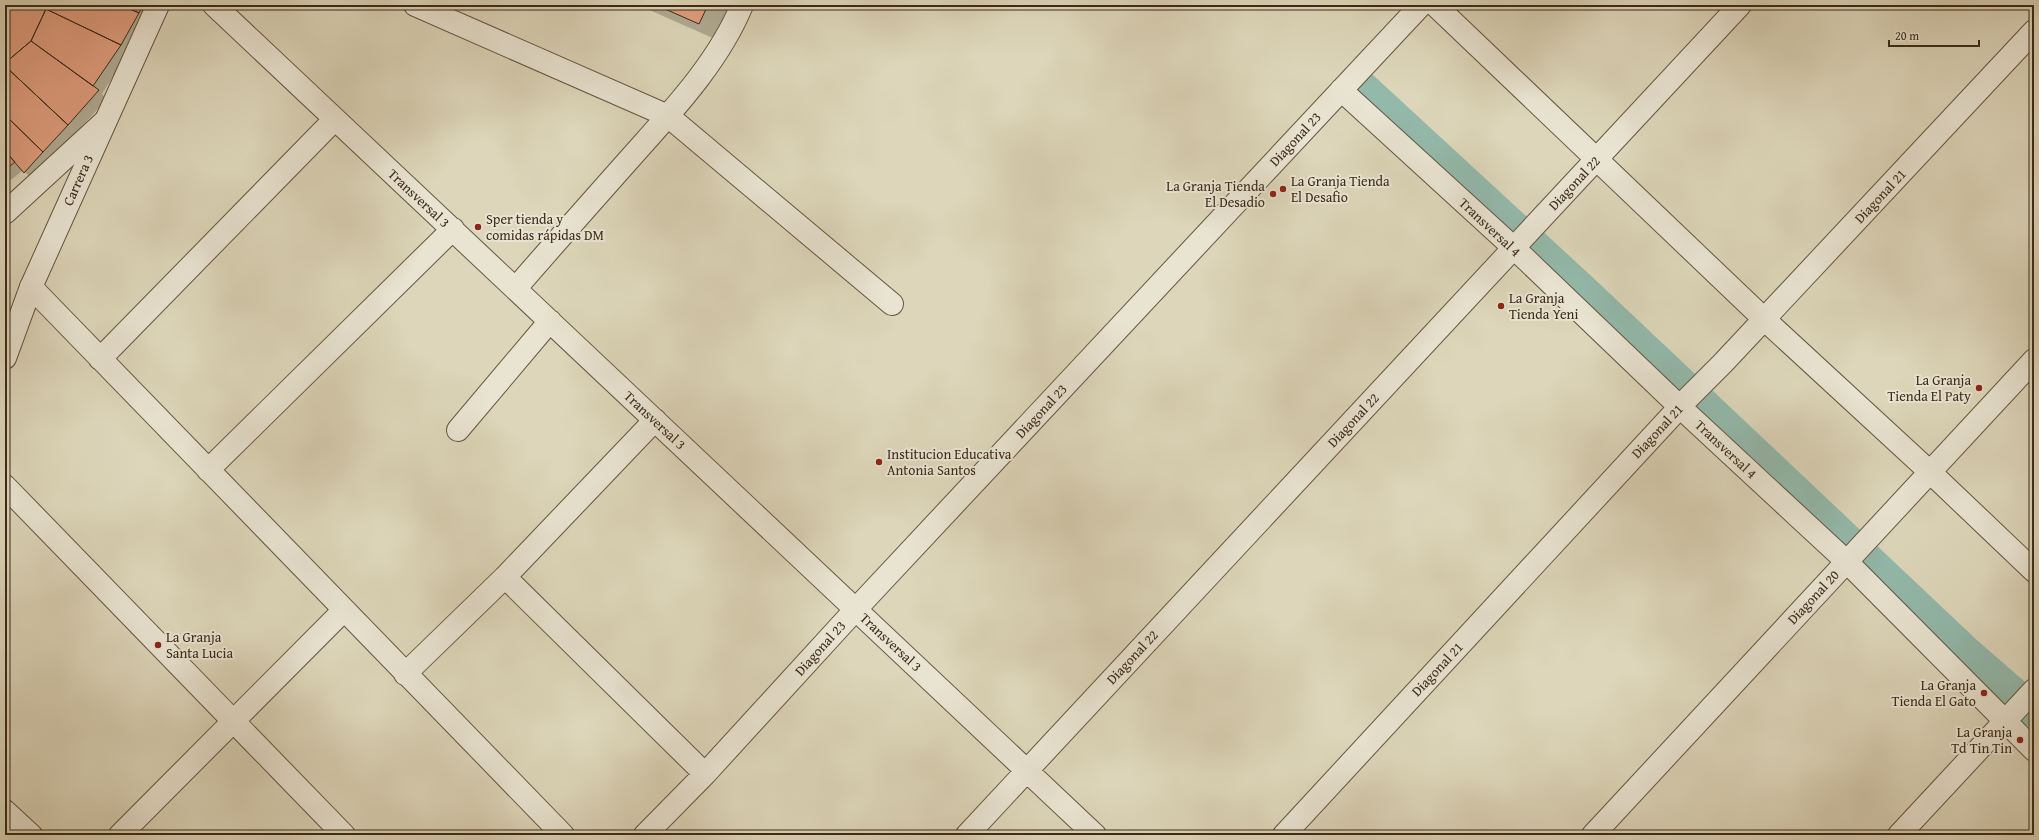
<svg xmlns="http://www.w3.org/2000/svg" width="2039" height="840" viewBox="0 0 2039 840" font-family="'Gentium Book Plus',serif">
<rect width="100%" height="100%" fill="#ddd6ba"/>
<filter id="stains"><feTurbulence type="fractalNoise" baseFrequency=".005" numOctaves="4"/><feColorMatrix values="0 0 0 0 .2 0 0 0 0 .09 0 0 0 0 .02 0 0 0 .5 -.17"/></filter>
<radialGradient id="worn" r=".72"><stop offset=".6" stop-color="#630" stop-opacity="0"/><stop offset="1" stop-color="#630" stop-opacity=".3"/></radialGradient>
<path fill="#0003" d="M5 5H154L147 21 102 94 107 99 33 180 23 170 11 180 5 175Z
M638 5H730L715 39Z"/>
<g fill="none" stroke-linecap="round" stroke-linejoin="round">
<path stroke="#93b9ab" stroke-width="32" d="M1357 82 1586 293 1964 650 2034 711"/>
</g>
<path fill="#e19e7f" stroke="#3c2a19" d="M5 5H38L46 9 31 41 5 63Z
M48 5H121L139 13 121 45 46 9Z
M121 5H143L139 13Z
M656 5H708L699 24Z
M46 9 121 45 93 86 31 41Z
M31 41 99 90 68 125 5 66V63Z
M5 66 68 125 43 152 5 115Z
M5 115 43 152 24 173 5 151Z
M5 151 15 162 5 170Z"/>
<g fill="none" stroke-linecap="round" stroke-linejoin="round">
<g stroke="#645541" stroke-width="24">
<path id="minor" d="M214 5 1095 835
M415 5 668 116 892 304
M1435 5 1764 319 1930 472 2034 571
M1341 90 1514 248 1680 407 1846 561 2034 750
M5 213 104 122
M31 287 563 835
M516 288C555 243 594 199 634 154 674 109 719 61 742 5
M100 359 335 119
M458 430 550 321
M208 470 453 229
M5 486 344 835
M505 577 705 774
M405 674 505 577 655 420
M5 811 31 835
M120 835 344 610
M645 835 705 774 856 609 1421 5
M967 835 1740 5
M1284 835 1689 397 1723 363 2034 31
M1593 835 2034 360
M1899 835 2034 690"/>
</g>
<g stroke="#645541" stroke-width="24">
<path id="tertiary" d="M5 358 31 287 158 5"/>
</g>
<use href="#minor" stroke="#e9e4d2" stroke-width="22"/>
<use href="#tertiary" stroke="#e9e4d2" stroke-width="22"/>
</g>
<g fill="#8f2418" stroke="#e9e4d2" stroke-width="1.5">
<circle cx="1283" cy="189" r="4"/>
<circle cx="1273" cy="194" r="4"/>
<circle cx="478" cy="227" r="4"/>
<circle cx="1501" cy="306" r="4"/>
<circle cx="1979" cy="388" r="4"/>
<circle cx="879" cy="462" r="4"/>
<circle cx="158" cy="645" r="4"/>
<circle cx="1984" cy="693" r="4"/>
<circle cx="2020" cy="740" r="4"/>
</g>
<g text-anchor="middle" dominant-baseline="central" stroke-width="4" stroke-linejoin="round" paint-order="stroke">
<g font-size="14" fill="#3c2a19" stroke="#e9e4d2">
<text transform="translate(1295 139) rotate(-47)">Diagonal 23</text>
<text transform="translate(78 180) rotate(-66)">Carrera 3</text>
<text transform="translate(1574 183) rotate(-47)">Diagonal 22</text>
<text transform="translate(1880 196) rotate(-47)">Diagonal 21</text>
<text transform="translate(419 198) rotate(43)">Transversal 3</text>
<text transform="translate(1490 227) rotate(43)">Transversal 4</text>
<text transform="translate(1041 411) rotate(-47)">Diagonal 23</text>
<text transform="translate(655 420) rotate(43)">Transversal 3</text>
<text transform="translate(1353 420) rotate(-47)">Diagonal 22</text>
<text transform="translate(1657 431) rotate(-47)">Diagonal 21</text>
<text transform="translate(1726 449) rotate(43)">Transversal 4</text>
<text transform="translate(1813 597) rotate(-47)">Diagonal 20</text>
<text transform="translate(891 642) rotate(43)">Transversal 3</text>
<text transform="translate(820 648) rotate(-48)">Diagonal 23</text>
<text transform="translate(1132 657) rotate(-47)">Diagonal 22</text>
<text transform="translate(1437 669) rotate(-47)">Diagonal 21</text>
</g>
<g font-size="14" fill="#3c2a19" stroke="#e9e4d2" text-anchor="start">
<text x="1291" y="181">La Granja Tienda<tspan x="1291" dy="16">El Desafio</tspan></text>
<text x="1265" y="186" text-anchor="end">La Granja Tienda<tspan x="1265" dy="16">El Desadio</tspan></text>
<text x="486" y="219">Sper tienda y<tspan x="486" dy="16">comidas rápidas DM</tspan></text>
<text x="1509" y="298">La Granja<tspan x="1509" dy="16">Tienda Yeni</tspan></text>
<text x="1971" y="380" text-anchor="end">La Granja<tspan x="1971" dy="16">Tienda El Paty</tspan></text>
<text x="887" y="454">Institucion Educativa<tspan x="887" dy="16">Antonia Santos</tspan></text>
<text x="166" y="637">La Granja<tspan x="166" dy="16">Santa Lucia</tspan></text>
<text x="1976" y="685" text-anchor="end">La Granja<tspan x="1976" dy="16">Tienda El Gato</tspan></text>
<text x="2012" y="732" text-anchor="end">La Granja<tspan x="2012" dy="16">Td Tin Tin</tspan></text>
</g>
</g>
<rect width="2039" height="840" fill="none" stroke="#ddd6ba" stroke-width="20"/>
<rect x="6" y="6" width="2027" height="828" fill="none" stroke="#3c2a19" stroke-width="2"/>
<rect x="10" y="10" width="2019" height="820" fill="none" stroke="#3c2a19"/>
<path d="M1889 40v6h90v-6" fill="none" stroke="#3c2a19" stroke-width="2"/>
<text x="1895" y="40" font-size="12" fill="#3c2a19" stroke="#e9e4d2" stroke-width="3" paint-order="stroke">20 m</text>
<rect width="100%" height="100%" filter="url(#stains)"/>
<rect width="100%" height="100%" fill="url(#worn)"/>
</svg>
